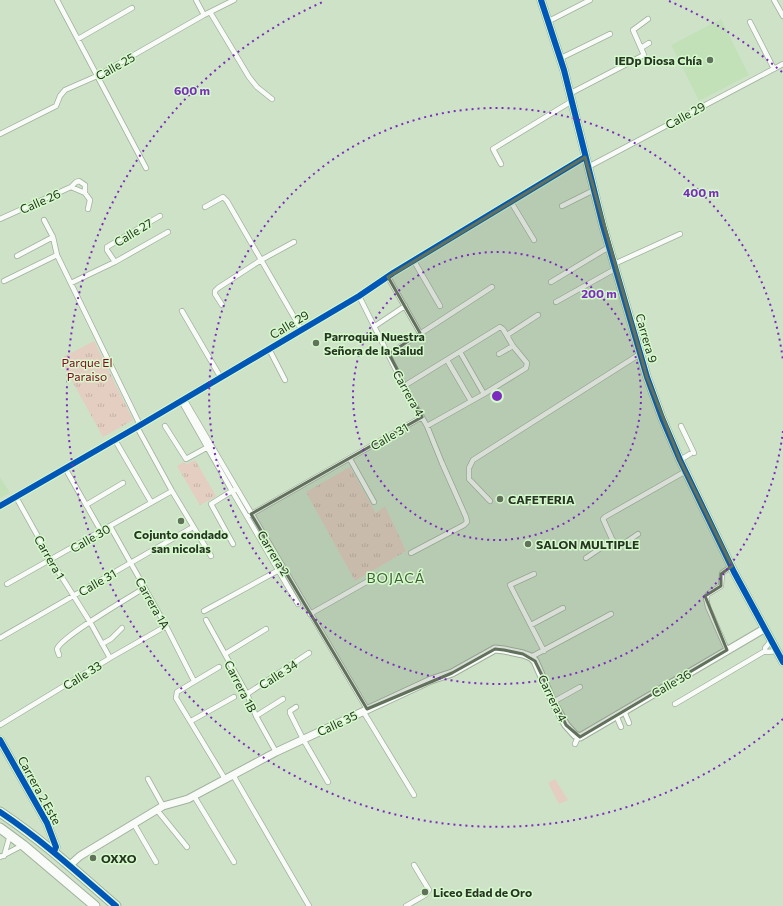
<svg xmlns="http://www.w3.org/2000/svg" width="783" height="906" viewBox="0 0 783 906" font-family="Commissioner,sans-serif">
<defs>
<pattern id="park-tufts" width="24" height="20" patternUnits="userSpaceOnUse"><rect width="24" height="20" fill="#e4cdc1"/><path d="M3 7l-1-3M5 7V3M7 7l1-3M15 17l-1-3M17 17v-4M19 17l1-3" fill="none" stroke="#c3b1a6"/></pattern>
</defs>
<rect width="100%" height="100%" fill="#cee2c8"/>
<path fill="#c2e1b9" d="M721 19 749 75 699 101 671 45Z
M0 477 10 493 0 498Z"/>
<path fill="url(#park-tufts)" d="M94 341 133 420 103 437 60 359Z
M195 460 216 496 200 505 177 466 184 462 187 464Z
M350 467 376 513 385 506 406 551 355 581 306 492Z"/>
<path fill="#e4cdc1" d="M555 779 568 800 559 804 548 783Z"/>
<g fill="none" stroke-linecap="round" stroke-linejoin="round">
<g stroke="#a1b19d" stroke-width="6">
<path id="street" d="M57 0 146 168
M196 0 204 15
M774 0 783 16
M210 12 249 77 257 87 272 99
M549 21 590 0
M750 22 774 69
M78 39 132 8
M641 48 649 43
M561 58 610 34
M571 93 644 55 633 30 648 19
M0 134 56 106 60 96 65 90 97 76 204 15 234 0
M501 164 493 149 572 101
M588 167 783 64
M71 187 76 182 79 181 85 185V193
M511 202 534 240
M562 206 594 190
M205 207 223 197 227 201 301 329
M0 219 71 187 85 193 90 200 88 209
M44 220 53 237 57 255 140 425
M17 256 53 237
M414 261 440 306
M115 262 107 250V247L160 216
M614 264 680 234
M388 277 420 333
M4 281 57 255
M551 282 609 247
M71 283 115 262 168 232
M359 296 404 386 427 426 442 463 466 517 467 522 464 525 411 553
M556 302 615 269
M222 305 215 294V291L218 288 261 260 294 242
M182 311 221 378
M631 323 639 320
M375 326 405 306
M507 335 538 315
M269 349 285 380
M460 352 484 394
M389 354 492 287
M499 354 513 346
M447 360 471 401
M404 386 500 327 503 329 513 346 527 363 526 368 484 394 427 426
M184 399 237 489
M181 401 232 491 237 489 367 709
M165 426 186 459 208 447
M681 426 694 453
M137 427 172 491 211 556
M115 440 151 502
M350 459 374 502
M680 460 690 454
M65 468 101 531
M16 497 51 560 90 622 110 658
M490 501 469 479V468L473 460 640 354
M86 505 123 483
M0 506 137 427 359 296 393 273 585 157
M248 516 422 417
M110 526 166 626 194 681
M638 534 622 545H617L612 539 603 519 605 517 686 471
M233 544 211 504 232 491 298 604
M586 558 611 541 612 539
M534 574 510 585 544 651
M7 584 172 491
M204 611 279 570
M310 614 377 576
M206 620 247 694 256 716 276 752
M531 625 563 608
M0 638 193 527
M102 644 111 639 122 628
M727 650 708 607 706 598 708 594 721 586 722 573 732 566
M765 651 767 652 777 651
M225 654 266 629
M59 655 57 649C62 636 129 598 144 588
M531 657 611 614
M219 667 177 692 176 698 225 779
M247 694 309 653
M553 702 580 687
M675 704 765 651V648L771 641
M296 707 290 711V713L303 739 328 782
M363 711 414 795
M624 711 629 723
M616 715 621 727
M256 716 283 699
M191 721 234 697
M0 725 110 658 166 626
M575 744 578 737
M233 775 309 906
M148 779 163 806
M194 796 234 862
M157 810 187 847
M134 824 156 862
M4 856 10 835
M0 857 23 845
M406 906 425 895 429 890 414 865"/>
</g>
<g stroke="#a1b19d" stroke-width="9">
<path id="secondary" d="M541 0 564 70 603 226 647 377 662 418 680 460 734 572 783 662
M0 740 47 823 56 847 54 852
M70 865 80 856 163 806 188 799 276 752 431 680 452 673 495 649 504 650 523 654 531 657 535 661 553 702 566 725 575 735 580 737 764 629"/>
</g>
<g stroke="#a1b19d" stroke-width="11">
<path id="highway" d="M0 812C42 840 78 873 116 906
M0 828 23 845 95 906"/>
</g>
<use href="#street" stroke="#f8fbf7" stroke-width="4.5"/>
<use href="#secondary" stroke="#f8fbf7" stroke-width="7"/>
<use href="#highway" stroke="#f8fbf7" stroke-width="9"/>
<g stroke="#d5facb" stroke-width="8">
<path id="cycleway" d="M541 0 564 70 603 226 647 377 662 418 680 460 734 572 783 662
M0 506 137 427 359 296 393 273 585 157
M0 740 47 823 56 847 54 852
M0 812C42 840 78 873 116 906"/>
</g>
<use href="#cycleway" stroke="#0057b8" stroke-width="6"/>
</g>
<path fill="#61715c" fill-opacity="0.2" stroke="#61715c" stroke-width="3" stroke-linejoin="round" d="M585 157 647 377 680 460 732 566 721 574V586L705 596 727 650 580 737 566 725 535 661 523 654 504 650 495 649 452 673 367 709 251 514 422 417 389 354 420 333 388 277Z"/>
<g fill="none" stroke="#7b2cbf" stroke-width="2" stroke-dasharray="2 4">
<circle cx="497" cy="396" r="144"/>
<path d="M783 431A288 288 0 1 1 783 361"/>
<path d="M783 719A431 431 0 1 1 325 1M669 1A431 431 0 0 1 783 73"/>
</g>
<g fill="#61715c" stroke="#d5facb" stroke-width="1.5">
<circle cx="710" cy="60" r="4"/>
<circle cx="316" cy="343" r="4"/>
<circle cx="500" cy="499" r="4"/>
<circle cx="181" cy="521" r="4"/>
<circle cx="528" cy="544" r="4"/>
<circle cx="93" cy="858" r="4"/>
<circle cx="425" cy="892" r="4"/>
</g>
<g text-anchor="middle" dominant-baseline="central" stroke-width="3" stroke-linejoin="round" paint-order="stroke">
<g font-size="12" font-weight="bold" fill="#263422" stroke="#d5facb" text-anchor="start">
<text x="702" y="60" text-anchor="end">IEDp Diosa Chía</text>
<text x="324" y="336">Parroquia Nuestra<tspan x="324" dy="14">Señora de la Salud</tspan></text>
<text x="508" y="499">CAFETERIA</text>
<text x="181" y="534" text-anchor="middle">Cojunto condado<tspan x="181" dy="14">san nicolas</tspan></text>
<text x="536" y="544">SALON MULTIPLE</text>
<text x="101" y="858">OXXO</text>
<text x="433" y="892">Liceo Edad de Oro</text>
</g>
<g font-size="12" fill="#263422" stroke="#d5facb">
<text transform="translate(115 66) rotate(-29)">Calle 25</text>
<text transform="translate(685 115) rotate(-29)">Calle 29</text>
<text transform="translate(40 201) rotate(-24)">Calle 26</text>
<text transform="translate(133 232) rotate(-31)">Calle 27</text>
<text transform="translate(289 324) rotate(-31)">Calle 29</text>
<text transform="translate(647 338) rotate(74)">Carrera 9</text>
<text transform="translate(409 393) rotate(61)">Carrera 4</text>
<text transform="translate(389 436) rotate(-30)">Calle 31</text>
<text transform="translate(90 538) rotate(-30)">Calle 30</text>
<text transform="translate(274 553) rotate(59)">Carrera 2</text>
<text transform="translate(50 557) rotate(60)">Carrera 1</text>
<text transform="translate(97 582) rotate(-30)">Calle 31</text>
<text transform="translate(153 603) rotate(61)">Carrera 1A</text>
<text transform="translate(278 674) rotate(-33)">Calle 34</text>
<text transform="translate(82 675) rotate(-32)">Calle 33</text>
<text transform="translate(671 683) rotate(-30)">Calle 36</text>
<text transform="translate(241 686) rotate(63)">Carrera 1B</text>
<text transform="translate(553 698) rotate(64)">Carrera 4</text>
<text transform="translate(337 723) rotate(-25)">Calle 35</text>
<text transform="translate(40 790) rotate(61)">Carrera 2 Este</text>
</g>
<g font-size="12" fill="#8b0425" stroke="#d5facb">
<text x="87" y="362">Parque El<tspan x="87" dy="14">Paraiso</tspan></text>
</g>
<g font-size="14" letter-spacing="1" fill="#3f5e36" stroke="#d5facb">
<text x="396" y="577">BOJACÁ</text>
</g>
</g>
<circle cx="497" cy="396" r="6" fill="#7b2cbf" stroke="#d5facb" stroke-width="2"/>
<g font-size="12" text-anchor="middle" font-weight="bold" fill="#7b2cbf" stroke="#d5facb" stroke-width="3" stroke-linejoin="round" paint-order="stroke">
<text x="192" y="95">600 m</text>
<text x="701" y="197">400 m</text>
<text x="599" y="298">200 m</text>
</g>
</svg>
